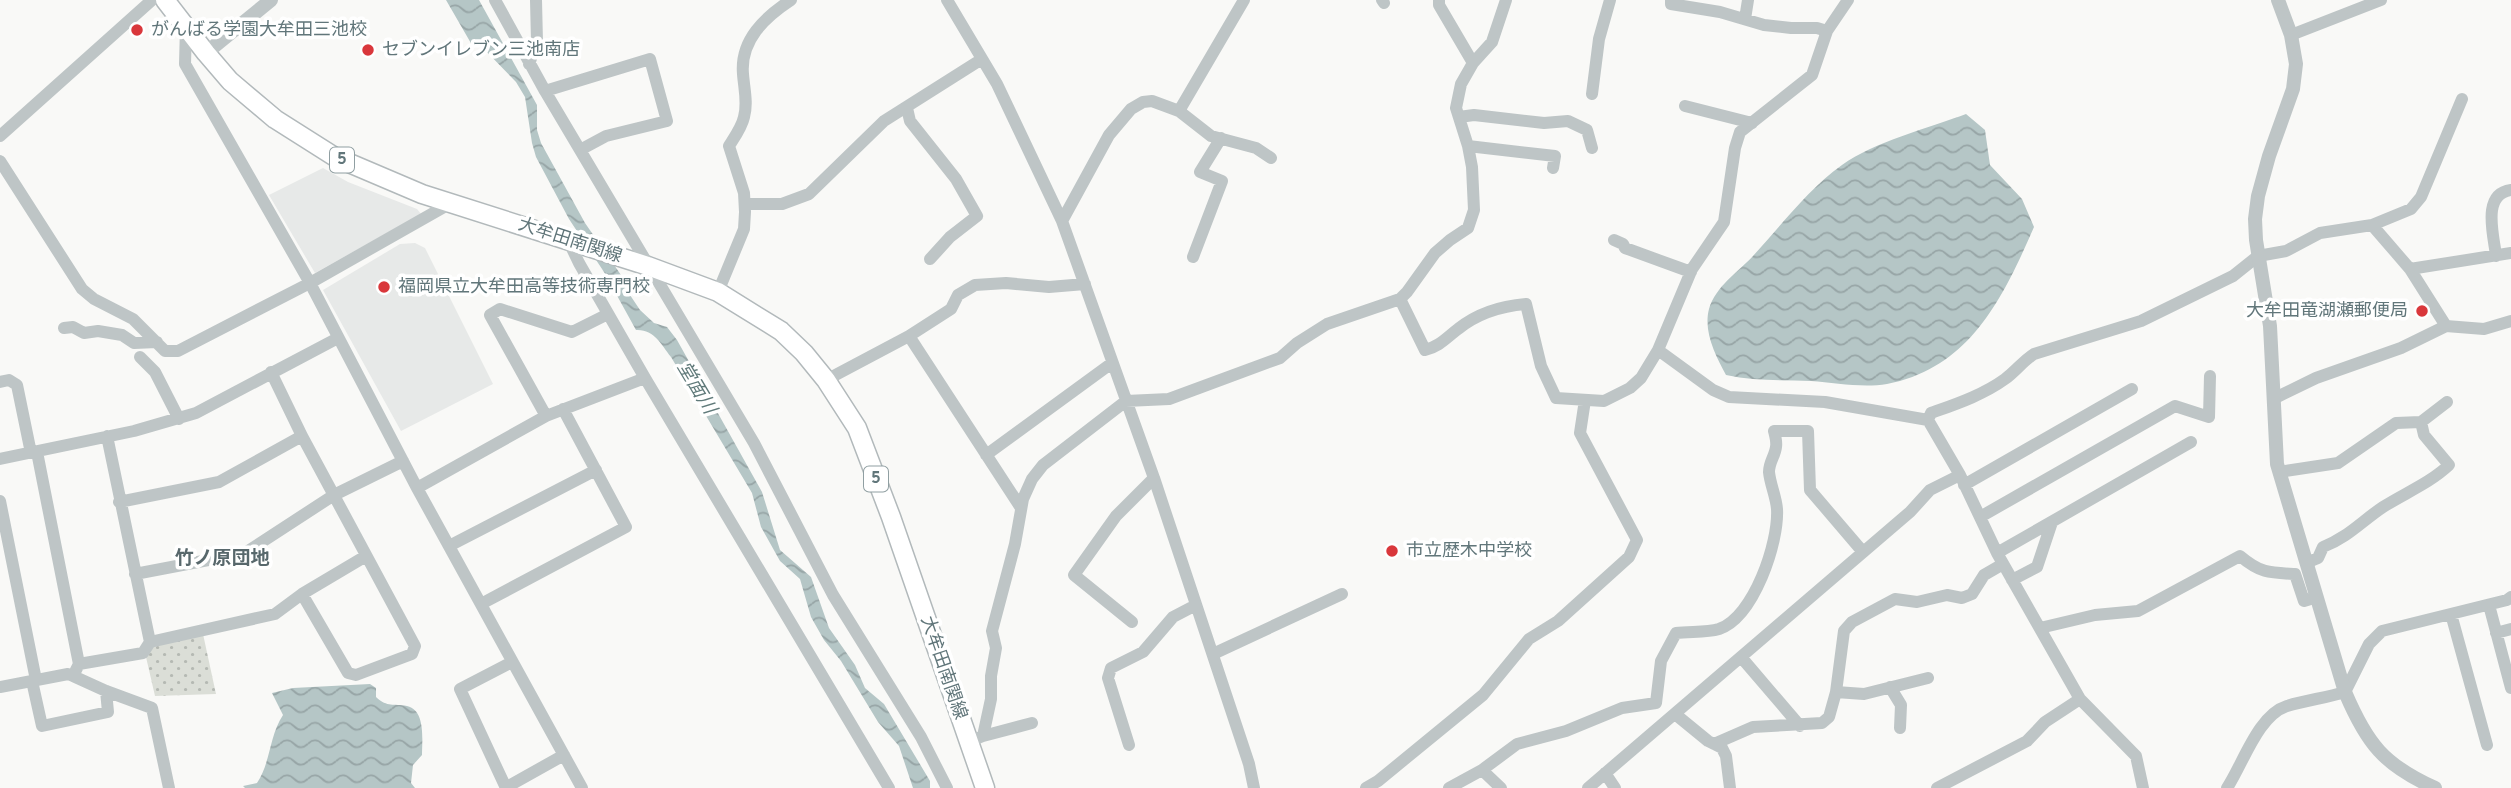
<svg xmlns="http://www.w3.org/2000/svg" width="2511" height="788" viewBox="0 0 2511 788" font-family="Overpass,'Noto Sans JP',sans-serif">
<defs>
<pattern id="park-dots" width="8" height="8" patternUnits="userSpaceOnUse" patternTransform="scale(1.75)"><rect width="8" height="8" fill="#dbded7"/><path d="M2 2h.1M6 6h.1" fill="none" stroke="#b5b9b3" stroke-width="1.8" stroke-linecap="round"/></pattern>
<pattern id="water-waves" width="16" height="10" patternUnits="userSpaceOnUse" patternTransform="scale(1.75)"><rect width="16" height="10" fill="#b5c6c6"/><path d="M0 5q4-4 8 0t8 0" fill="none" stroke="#97a5a6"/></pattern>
</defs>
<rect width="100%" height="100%" fill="#f9f9f7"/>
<path fill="#e7e9e8" d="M323 168 348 182 417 209 421 214 315 273 269 195Z
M415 243 425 248 493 384 401 431 323 290 400 244Z"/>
<path fill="url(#park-dots)" d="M203 634 216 694 155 696 146 657 153 646Z"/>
<path fill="url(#water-waves)" d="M446 0H479L537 105V130L541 143 585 223 621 275 624 286 640 310 654 323 667 327 677 340 762 492 780 550 811 577 829 628 855 665 865 688 884 704 930 781V788H913L899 746 878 722 841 661 824 640 811 617 800 579 780 561 761 527 752 493 671 357C661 344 654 329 636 330L604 272 569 219 536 157 532 143 525 97 516 82 483 48 472 45Z
M1966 114 1985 130 1990 165 2022 199 2034 227C2003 298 1970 368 1887 384 1863 388 1835 383 1811 381 1782 380 1754 381 1726 375 1716 356 1703 332 1709 309 1716 286 1737 273 1753 256 1782 225 1807 190 1842 165 1874 142 1928 128 1966 114Z
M370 684 376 688V697C388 708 393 703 407 706 426 710 422 741 422 755L413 765 411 783 415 788H245L243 786 257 783C271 762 269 736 283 715L272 693 293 688Z"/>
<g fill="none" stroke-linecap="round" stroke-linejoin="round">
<g stroke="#b2b9bb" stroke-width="21">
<path id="primary" d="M165 0 206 53 230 81 275 119 335 157 422 194 648 266 718 292 781 331 804 353 826 380 857 428 891 517 985 788"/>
</g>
<path stroke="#bec5c6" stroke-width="12" d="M495 0 545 91 754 443 833 595 921 737 947 788
M947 0 997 84 1062 221 1154 478 1249 764 1254 788
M1382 0 1384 3
M1439 0V5L1473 63
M1671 0V4L1720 12 1764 25 1791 28H1817L1827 31
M1745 19 1748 0
M186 27 185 64 310 283 417 488 582 788
M2291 35 2381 0
M529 64 537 42 536 0
M545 91 650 59 667 121 606 136 580 150
M1592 94 1599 39 1610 0
M1685 106 1752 123
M907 108 910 121 956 179 977 216 950 237 930 259
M1179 111 1244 0
M1459 117 1474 115 1544 123 1568 121 1587 130 1592 148
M0 136 152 0
M1468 146 1555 156 1553 168
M0 161 82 289 94 299 133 319 165 351H178L310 283 451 203
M745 204H782L809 194 884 121 982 59
M1062 221 1109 135 1131 109 1143 102 1152 101 1179 111 1211 136 1256 148 1271 158
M2372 225 2411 209 2421 197 2462 99
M568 240 579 263 645 378 889 788
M1614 240 1623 244 1625 248 1691 272
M2496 256C2494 236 2481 194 2511 190
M1193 257 1222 181 1200 172 1221 138
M2410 269 2511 253
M718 292 744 229 745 212 744 193 729 146C734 138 742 127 744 117 748 103 744 88 743 74 740 40 765 17 791 0
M1400 299 1425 350C1440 346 1446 338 1458 329 1478 313 1501 306 1526 304L1541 366 1556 398 1604 401 1630 388 1641 378 1658 350 1692 269 1724 222 1735 148 1740 132 1812 75 1827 31 1848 0
M64 328 73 327 84 333 98 331 122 335 134 343 157 342
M909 336 1021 508
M1658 350 1713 390 1729 397 1825 402 1928 420
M140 357 155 372 179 419
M826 380 909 336 951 309 958 295 975 285 1006 283 1049 287 1085 284
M0 382 9 380 17 385 31 453
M2273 399 2316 378 2401 348 2446 326 2484 329 2511 321
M546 416 490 315 500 309 572 332 608 314
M1928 420 1931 413C1956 404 1983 395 2005 379 2016 371 2023 361 2034 354L2141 321 2233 276 2258 256 2286 251 2320 233 2372 225 2410 269 2446 326
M1928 420 1960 475 1997 553 2080 699 2136 756 2143 788
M37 452 79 664 73 676 106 691 152 708 169 788
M986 455 1112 363
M0 459 134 431 196 413 338 338
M2279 472 2338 463 2396 423 2421 422
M1964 485 2132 389
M417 488 546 416 645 378
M0 501 36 680
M119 502 219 482 302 436
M1980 517 2175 406 2209 417 2210 376
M449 546 596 470
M1997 553 2191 442
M2306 563 2318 558 2323 547C2347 538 2362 521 2383 507 2405 493 2430 483 2449 465L2424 435 2421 422 2447 402
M135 574 245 553 334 495 403 461
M2012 580 2037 567 2052 522
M302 594 366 556
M481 604 626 527 563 409
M2489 605 2511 688
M2451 614 2487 745
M1132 622 1074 575 1116 516 1154 478
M2040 628 2095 615 2138 611 2240 556C2260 573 2269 573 2295 574L2304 601 2317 597
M2496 633 2511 629
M150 642 275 614 302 594 348 673 356 675 412 654 415 646 302 436 271 372
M1213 654 1342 594
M1741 657 1800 726
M79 664 143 653 150 642 107 436
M32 681 42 726 108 712 106 691
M0 687 68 674 73 676
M1890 687 1901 705 1900 728
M1836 692 1864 694 1928 678
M1656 703 1661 661 1676 633C1689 631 1706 633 1719 629 1754 617 1779 542 1777 509 1776 496 1770 484 1769 472 1769 462 1775 456 1776 447 1777 442 1775 435 1774 431H1808L1810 490 1863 552
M1675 714 1708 741 1722 748 1726 756 1730 788
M983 736 1032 723
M968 742 983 736 991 699V676L996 648 992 631 1015 544 1023 499 1032 479 1043 465 1126 401 1169 399 1280 358 1297 343 1327 324 1400 299 1407 292 1435 253 1450 240 1468 228 1474 210 1472 167 1468 146 1456 108 1461 84 1473 63 1492 42 1506 0
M1714 744 1753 727 1822 723 1829 717 1836 692 1844 631 1852 622 1895 599 1917 602 1947 595 1962 598 1972 594 1984 575 2003 564
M1129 745 1108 678 1111 668 1143 652 1173 617 1196 605
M1482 770 1501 788
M1605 773 1615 788
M505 788 564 755
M506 788 460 689 512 662
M1366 788 1378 781 1483 695 1529 639 1558 621 1629 557 1637 540 1580 433 1585 400
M1449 788 1482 770 1517 744 1566 731 1622 708 1656 703
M1588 788 1910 512 1930 490 1960 475
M1937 788 2027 741 2045 722 2080 699
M2227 788C2243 764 2258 715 2287 706 2306 700 2326 698 2345 692L2369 644 2382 631 2507 600 2511 597"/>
<path stroke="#bec5c6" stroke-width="14" d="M2278 0 2291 35 2296 64 2293 89 2269 156 2258 196 2255 219 2256 240 2270 326 2277 464 2345 692C2367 744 2384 765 2435 788
M206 53 271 0"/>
<use href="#primary" stroke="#fff" stroke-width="18"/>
</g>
<g fill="#d9373b" stroke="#fff" stroke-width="2.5">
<circle cx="137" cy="30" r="7"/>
<circle cx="368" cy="50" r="7"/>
<circle cx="384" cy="287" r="7"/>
<circle cx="2422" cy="311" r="7"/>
<circle cx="1392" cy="551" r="7"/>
</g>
<g text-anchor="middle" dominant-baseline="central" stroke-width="7" stroke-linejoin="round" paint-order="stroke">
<g fill="#fff" stroke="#909fa2" stroke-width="2">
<rect x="330" y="147.5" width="24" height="25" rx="5"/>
<rect x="864" y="466.5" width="24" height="25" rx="5"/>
</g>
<g font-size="16" font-weight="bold" fill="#61767a">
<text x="342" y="160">5</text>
<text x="876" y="479">5</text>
</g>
<g font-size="18" fill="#61767a" stroke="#fff" text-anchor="start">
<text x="151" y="30">がんばる学園大牟田三池校</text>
<text x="382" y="50">セブンイレブン三池南店</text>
<text x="398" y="287">福岡県立大牟田高等技術専門校</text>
<text x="2408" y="311" text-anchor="end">大牟田竜湖瀬郵便局</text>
<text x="1406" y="551">市立歴木中学校</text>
</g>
<g font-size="18" fill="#61767a" stroke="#fff">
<text transform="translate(570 241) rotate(18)">大牟田南関線</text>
<text transform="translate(943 668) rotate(71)">大牟田南関線</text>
</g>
<g font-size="19" font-style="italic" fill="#607a7a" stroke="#fff">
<text transform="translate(696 388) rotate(59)">堂面川</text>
</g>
<g font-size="19" font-weight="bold" fill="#58686c" stroke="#fff">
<text x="222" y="559">竹ノ原団地</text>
</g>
</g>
</svg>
